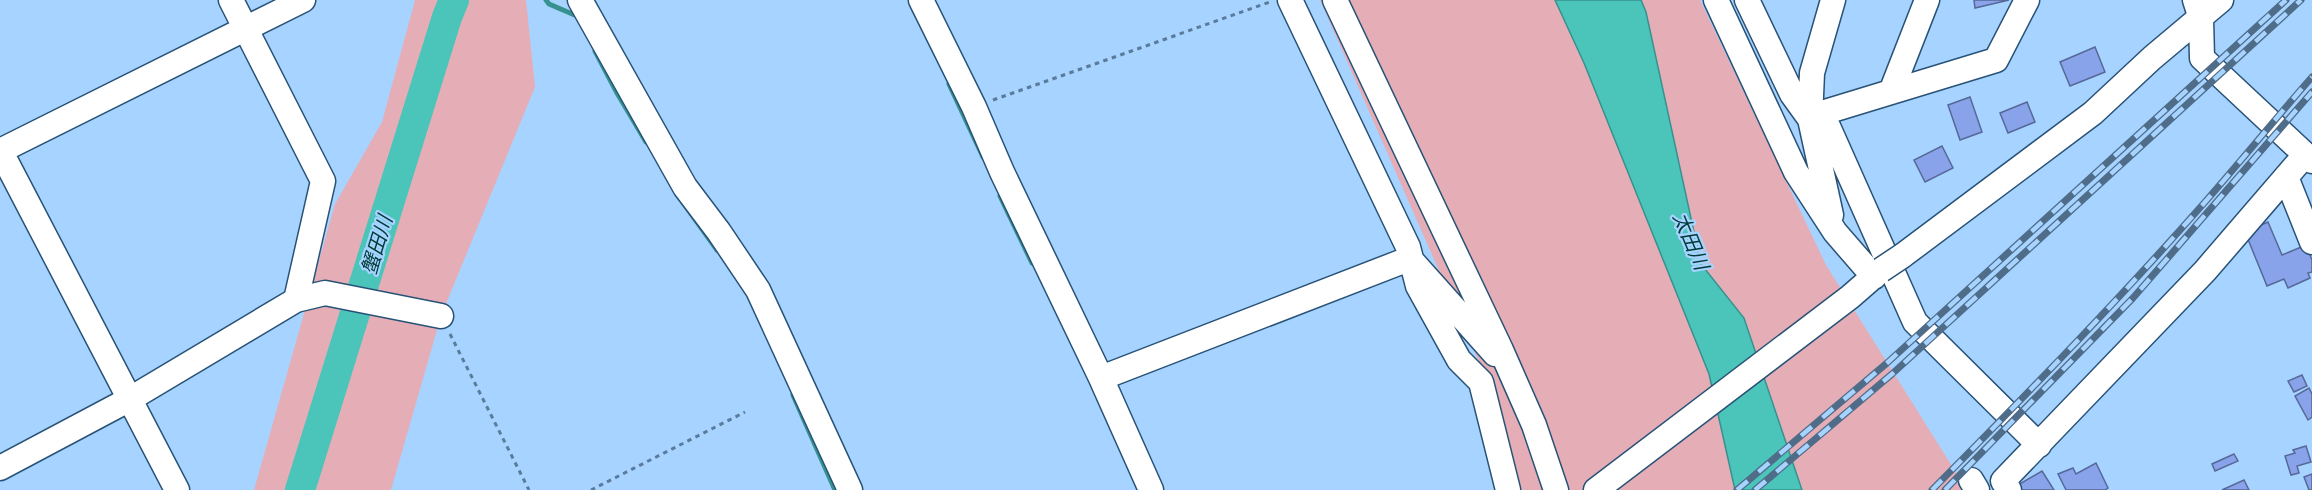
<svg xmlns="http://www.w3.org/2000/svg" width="2312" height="490" viewBox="0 0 2312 490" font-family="Poppins,'Noto Sans JP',sans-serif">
<rect width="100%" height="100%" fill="#a6d3ff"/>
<path fill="#e5aeb7" d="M415 0H526L535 87 441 316 391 490H254L335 204 382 122Z
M1320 0H1700L1826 265 1967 490H1517L1491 389Z"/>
<path fill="#4bc4ba" stroke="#37918f" stroke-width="1.5" d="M1555 0H1641L1646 12 1701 264 1744 318 1802 490H1735L1709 374 1584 63Z"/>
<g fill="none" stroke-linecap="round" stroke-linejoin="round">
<path stroke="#37918f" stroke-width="5" d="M546 0 549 4 577 16 579 19
M595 51 617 93 646 142
M949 84 983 157
M677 194 717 250
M1000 196 1032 263
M793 395 835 490"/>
<path stroke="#4bc4ba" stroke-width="30" d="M300 490 447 17 454 0"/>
</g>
<path fill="#88a3ea" stroke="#566897" stroke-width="1.5" d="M1974 0H2009L1975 8Z
M2095 47 2105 72 2070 86 2060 62Z
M1970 97 1982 132 1960 140 1948 105Z
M2027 102 2035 122 2008 133 2000 113Z
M1942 146 1953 168 1925 182 1914 160Z
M2268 222 2282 255 2306 245 2312 260V272L2308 273 2310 278 2288 288 2284 279 2267 286 2245 232Z
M2302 375 2307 386 2294 392 2288 381Z
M2309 388 2312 394V417L2308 420 2295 396Z
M2306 446 2311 462 2297 466 2299 473 2291 475 2285 456 2295 453 2293 450Z
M2234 454 2238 461 2215 471 2212 464Z
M2096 463 2108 488 2105 490H2066L2058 474 2073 468 2076 474Z
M2042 471 2054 490H2021L2018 485Z
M2312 474V490H2309L2304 477Z
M2244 480 2249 490H2222Z"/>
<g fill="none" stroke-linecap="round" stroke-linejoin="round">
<g stroke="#285276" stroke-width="27">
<path id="minor" d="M231 0 323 181 296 300
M580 0 685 187 719 232 758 290 850 490
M921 0 974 107 1002 172 1101 378 1151 490
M1290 0 1408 247 1418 286 1459 360 1481 382 1508 490
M1335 0 1501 350 1534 425 1556 490
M1716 0 1796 172 1835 232 1874 277
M1747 0 1792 94 1810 119 1822 113 1996 60 2027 0
M2195 0 2201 19 2202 58 2312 161
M1891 92 1927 0
M1822 113 1915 322 2039 445
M0 150 177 490
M0 151 303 0
M2286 177 2312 242
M1831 215 1810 119 1812 73 1833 0
M1902 256 2093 113 2152 58 2221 0
M1101 378 1401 262 1412 261 1495 354
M0 468 130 399 296 300 325 293 441 316
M1971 480 1977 490
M1596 490 1850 297 1881 270
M2009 490 2003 481 2205 271 2305 155"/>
</g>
<path stroke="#5b7b9a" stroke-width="3" stroke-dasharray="4.5 4.5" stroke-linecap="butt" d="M993 100 1270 2
M450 334 529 490
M591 490 745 412"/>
<use href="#minor" stroke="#fff" stroke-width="24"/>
<g stroke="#4f6c89" stroke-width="7">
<path id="rail" d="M1737 490 1887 363 2286 0
M1755 490 1892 374 2301 0
M1932 490C2025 396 2118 301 2205 202 2241 161 2276 118 2312 77
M1945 490 2133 298 2312 92"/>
</g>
<use href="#rail" stroke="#a6d3ff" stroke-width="4.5" stroke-dasharray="14" stroke-linecap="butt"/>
<g stroke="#285276" stroke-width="27" stroke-linecap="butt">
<path id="minor-bridge" d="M1881 270 1902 256"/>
</g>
<use href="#minor-bridge" stroke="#fff" stroke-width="24"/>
</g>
<g text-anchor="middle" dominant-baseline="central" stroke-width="4.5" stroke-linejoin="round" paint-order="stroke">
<g font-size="20" font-style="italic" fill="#023c38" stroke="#a6d3ff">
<text transform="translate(1691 241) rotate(67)">太田川</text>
<text transform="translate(377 245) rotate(-73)">蟹田川</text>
</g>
</g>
</svg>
